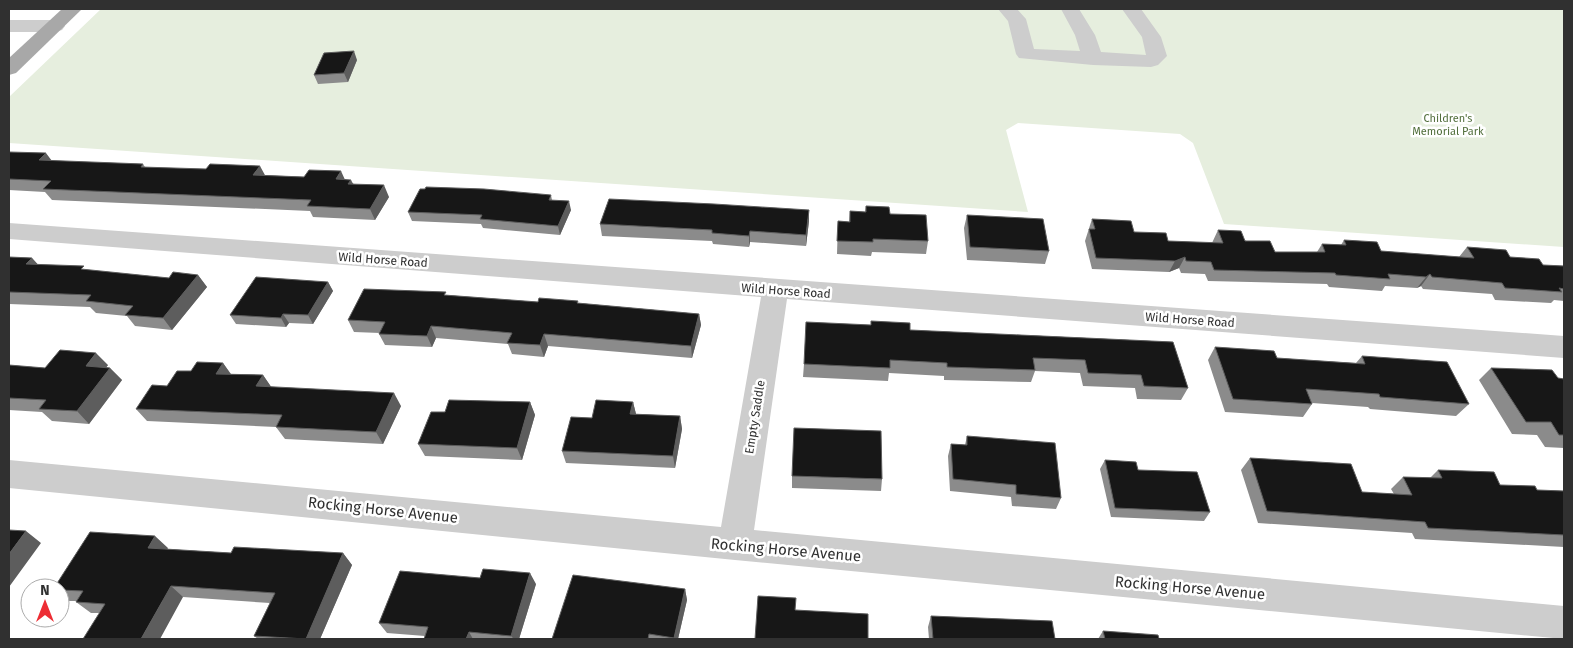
<svg xmlns="http://www.w3.org/2000/svg" width="1573" height="648" viewBox="0 0 1573 648" font-family="'Fira Sans',sans-serif">
<rect width="100%" height="100%" fill="#fff"/>
<path fill="#e6eede" d="M101 9H1564V247L1224 224 1193 143 1180 134 1018 123 1006 130 1028 212 9 143V97Z"/>
<g fill="none" stroke-linecap="round" stroke-linejoin="round">
<path fill="#cdcdcd" fill-rule="evenodd" d="M998 9H1017L1026 19 1034 49 1080 51 1075 35 1061 9H1079L1095 35 1101 52 1146 55 1142 37 1122 9H1141L1161 37 1167 56 1158 65 1151 67 1093 65 1019 58 1016 54 1008 21Z
M9 20H55L62 22 65 26 62 30 55 32H9Z
M9 223 1564 336V358L787 299 754 530 1564 606V639L735 560 9 488V460L721 527 761 297 9 239Z"/>
<path fill="#a8a8a8" fill-rule="evenodd" d="M62 9H82L16 73 9 75V58Z"/>
</g>
<path fill="#8b8b8b" d="M357 60 348 82 318 84 314 75Z
M9 152 52 161 143 164 145 167 265 175 345 179 354 184 389 197 375 220 313 217 310 211 52 200 45 192 9 190Z
M551 195 552 200 571 210 560 235 483 228 481 224 412 221 408 212Z
M866 206 890 214 928 241 926 254 872 252 871 256 837 254 838 221 849 222 850 211 865 212Z
M967 215 1049 251 1045 264 967 260 964 228Z
M1092 219 1134 232 1168 241 1212 243 1218 230 1275 252H1317L1322 244 1341 245 1344 240 1381 251 1459 257 1467 247 1543 265 1564 266V301L1554 300 1551 303 1495 300 1492 294 1423 289 1421 286 1417 288 1385 286 1382 291 1329 287 1327 284 1208 281 1205 274 1181 273 1179 268 1169 272 1092 269 1085 241Z
M809 221 806 246 750 242 749 247 713 244 712 241 602 236 600 224Z
M9 257 32 258 38 265 169 278 198 275 207 287 172 330 135 326 127 316 96 313 90 307 9 304Z
M328 282 333 291 313 324 289 323 286 327 236 324 230 315Z
M447 295 538 302 578 303 699 314 701 325 692 358 548 346 544 357 512 354 508 344 436 338 432 347 385 345 379 334 380 333 354 332 348 320Z
M910 330 1173 342 1188 388 1181 400 1137 399 1135 388 1083 386 1080 373 1035 371 1031 382 944 380V376L889 373 888 381 803 377 804 364Z
M1215 347 1277 358 1356 363 1362 356 1469 404 1456 416 1370 409 1368 407 1312 403V404L1303 417 1225 412 1208 360Z
M223 363 231 374 263 375 271 387 401 406 383 444 285 439 276 427 147 421 136 409 167 386 191 371Z
M9 365 45 368 108 365 106 367 110 368 122 380 89 424 52 421 42 412 9 410Z
M1491 368 1558 378 1564 379V448L1545 447 1537 435 1512 434 1479 380Z
M530 402 535 415 522 460 425 456 418 444 445 412Z
M633 402 636 414 680 416 682 429 675 468 566 463 562 451 592 418Z
M967 436 1061 498 1056 509 1012 506 1011 497 950 491 948 456 951 444 965 445Z
M1250 458 1362 492 1394 494 1391 489 1403 477 1430 478 1438 470 1500 485 1537 490 1564 491V547L1415 539 1412 533 1258 523 1241 470Z
M1105 460 1138 470 1210 512 1204 521 1111 517 1100 469Z
M792 476 882 479 881 491 792 488Z
M168 548 167 549 231 553H343L352 565 320 639H258L254 636 270 603 183 597 99 613H91L76 602 77 601H68L60 595V588Z
M536 584 519 639H424L425 636 387 633 379 623Z
M685 589 687 600 678 639H552Z
M931 616 1055 639H929L928 627Z
M1103 631 1159 639H1098Z"/>
<path fill="#5d5d5d" d="M354 51 357 60 348 82 344 73Z
M46 153 55 165 39 160Z
M260 166 266 177 253 175Z
M341 171 346 182 336 179Z
M351 180 357 191 348 184Z
M384 185 389 197 375 220 370 209Z
M569 201 571 210 560 235 558 226Z
M809 210V221L806 246V235Z
M750 231V242L749 247V236Z
M1185 257 1179 268 1169 272 1175 261Z
M32 258 43 270 26 264Z
M1430 274 1421 286 1417 288 1426 277Z
M198 275 207 287 172 330 163 318Z
M328 282 333 291 313 324 308 315Z
M283 314 289 323 286 327 281 318Z
M699 314 701 325 692 358 691 346Z
M431 326 436 338 432 347 427 336Z
M544 334 548 346 544 357 540 345Z
M96 353 108 365 98 379 86 366Z
M223 363 232 376 216 374Z
M110 368 122 380 89 424 77 411Z
M263 375 272 388 256 386Z
M394 393 401 406 383 444 376 432Z
M530 402 535 415 522 460 517 448Z
M633 402 636 414H630Z
M680 416 682 429 675 468 673 456Z
M26 531 41 543 9 587V554Z
M155 536 168 548 161 559 148 548Z
M343 553 352 565 320 639H306Z
M530 573 536 584 519 639H514L511 636Z
M171 586 183 597 160 639H141Z
M685 589 687 600 678 639H674Z
M469 632 473 639H466Z"/>
<path fill="#171717" stroke="#5d5d5d" d="M354 51 344 73 314 75 324 53Z
M9 152 46 153 39 160 143 164 141 167 206 169 210 164 260 166 253 175 304 177 309 170 341 171 336 179 351 180 348 184 384 185 370 209 307 206 311 200 43 189 51 181 9 179Z
M426 187 484 189 551 195 549 200 569 201 558 226 480 219 482 215 408 212 420 189H425Z
M609 199 714 204 809 210 806 235 750 231 749 236 712 233V230L600 224Z
M866 206 889 207 890 214 926 215 928 241 873 239V242L837 241 838 221 850 222V211L866 212Z
M967 215 1043 219 1049 251 970 247Z
M1092 219 1131 221 1134 232 1166 233 1168 241 1223 243 1218 230 1241 231 1245 241H1270L1275 252H1325L1322 244 1346 245 1344 240 1377 242 1381 251 1474 258 1467 247 1506 250 1510 257 1539 259 1543 265 1564 266V289L1559 288 1562 292 1505 288 1502 283 1432 277 1430 274 1426 277 1388 274 1390 279 1336 275 1335 273 1214 270 1211 262 1186 261 1185 257 1175 261 1096 258 1089 229H1095Z
M9 257 32 258 26 264 84 266 81 269 169 278 173 272 198 275 163 318 125 315 133 306 86 301 91 295 9 292Z
M256 277 328 282 308 315 283 314 281 318 230 315Z
M364 289 446 292 444 295 538 302 539 298 578 301 577 303 699 314 691 346 544 334 540 345 507 343 512 333 431 326 427 336 379 334 385 322 348 320Z
M871 321 910 323V330L1173 342 1188 388 1144 386 1141 375 1088 373 1085 360 1033 358 1035 370 947 367V363L890 360V368L804 364 806 322 871 325Z
M1215 347 1274 351 1277 358 1365 364 1362 356 1447 362 1469 404 1380 397 1379 394 1306 389 1312 404 1233 399Z
M60 350 96 353 86 366 110 368 77 411 39 409 46 400 9 398V365L45 368Z
M197 362 223 363 216 374 263 375 256 386 394 393 376 432 276 427 282 415 136 409 152 385 167 386 177 371H191Z
M1491 368 1552 370 1558 378 1564 379V435H1559L1551 422H1526Z
M449 400 530 402 517 448 418 444 431 412H445Z
M596 400 633 402 630 414 680 416 673 456 562 451 571 417 592 418Z
M794 428 881 431 882 479 792 476Z
M967 436 1055 443 1061 498 1016 494V485L953 479 951 444 967 445Z
M1250 458 1351 464 1362 492 1412 495 1403 477 1442 478 1438 470 1494 472 1500 485 1535 486 1537 490 1564 491V535L1428 528 1425 522 1267 511Z
M1105 460 1136 462 1138 470 1197 472 1210 512 1115 508Z
M9 530 26 531 9 554Z
M90 532 155 536 148 548 231 553 234 547 343 553 306 639 254 636 275 593 171 586 141 639H83L105 604 76 602 83 591 60 590V588H54Z
M483 569 530 573 511 636 469 632 466 639H424L428 627 379 623 400 571 480 578Z
M573 575 685 589 674 638 649 634 648 639H552Z
M758 596 796 598 795 610 868 614V639H755Z
M931 616 1052 621 1055 639H933Z
M1103 631 1158 635 1159 639H1105Z"/>
<g text-anchor="middle" dominant-baseline="central" stroke-width="5" stroke-linejoin="round" paint-order="stroke">
<g font-size="11" fill="#516e3b" stroke="#fff">
<text x="1448" y="118">Children's<tspan x="1448" dy="13">Memorial Park</tspan></text>
</g>
<g font-size="12" fill="#303030" stroke="#fff">
<text transform="translate(383 260) rotate(4)">Wild Horse Road</text>
<text transform="translate(786 291) rotate(4)">Wild Horse Road</text>
<text transform="translate(1190 320) rotate(4)">Wild Horse Road</text>
<text transform="translate(755 417) rotate(-81)">Empty Saddle</text>
</g>
<g font-size="15" fill="#303030" stroke="#fff">
<text transform="translate(383 510) rotate(6)">Rocking Horse Avenue</text>
<text transform="translate(786 550) rotate(5)">Rocking Horse Avenue</text>
<text transform="translate(1190 588) rotate(5)">Rocking Horse Avenue</text>
</g>
</g>
<rect width="1573" height="648" fill="none" stroke="#303030" stroke-width="20"/>
<g transform="translate(45 603)"><circle r="24" fill="#ffffff" stroke="#acacac"/>
<path d="M0-4L9 19L0 12L-9 19Z" fill="#ed2d34"/>
<text y="-8" font-size="14" font-weight="bold" text-anchor="middle" fill="#303030">N</text>
</g>
</svg>
